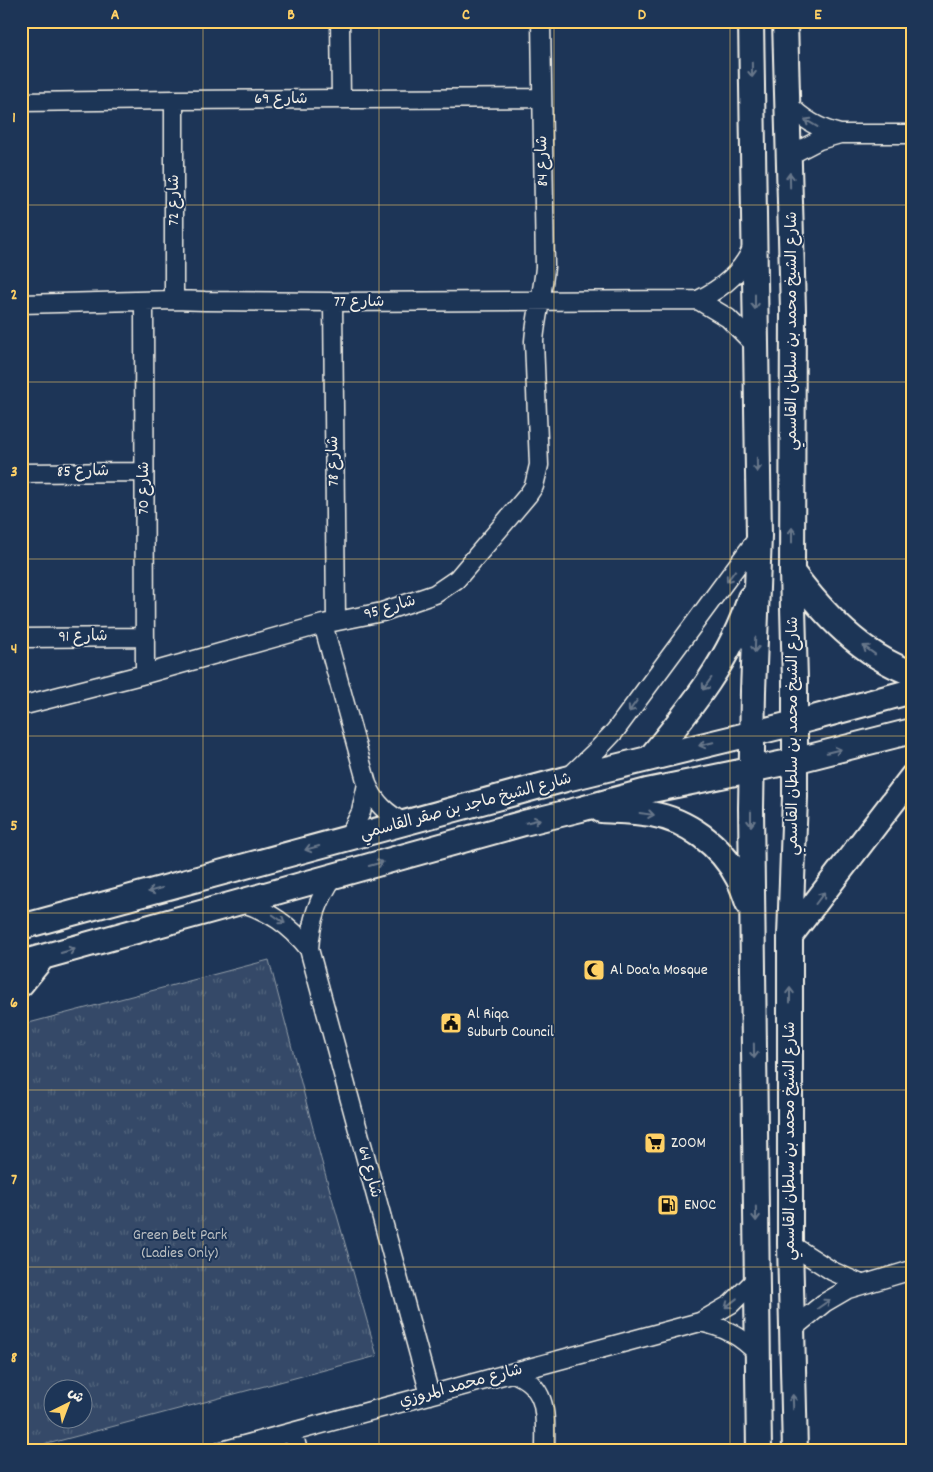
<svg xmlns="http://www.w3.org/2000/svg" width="933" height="1472" viewBox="0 0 933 1472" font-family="Dekko,'Playpen Sans Arabic',sans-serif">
<defs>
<pattern id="grass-tufts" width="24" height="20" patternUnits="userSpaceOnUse" patternTransform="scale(1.25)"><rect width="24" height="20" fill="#354a67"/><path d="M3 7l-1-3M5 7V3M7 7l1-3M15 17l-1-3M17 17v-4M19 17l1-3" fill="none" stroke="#53657d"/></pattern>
</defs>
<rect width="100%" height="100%" fill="#1d3557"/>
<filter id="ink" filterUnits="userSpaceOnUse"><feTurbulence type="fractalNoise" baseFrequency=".02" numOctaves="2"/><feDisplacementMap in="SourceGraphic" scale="10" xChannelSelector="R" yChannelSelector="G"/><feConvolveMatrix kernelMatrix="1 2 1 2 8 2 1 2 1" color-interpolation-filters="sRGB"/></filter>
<g filter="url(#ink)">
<path fill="url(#grass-tufts)" stroke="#949ea8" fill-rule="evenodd" d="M269 960 321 1159 377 1356 21 1451V1025ZM52 1390H82V1420H52Z"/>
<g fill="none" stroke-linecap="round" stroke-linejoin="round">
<g stroke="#f4f1e8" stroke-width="21">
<path id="street" d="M340 21 341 99
M21 102 174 100 542 98
M787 103C802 119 818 129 840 134
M790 155 819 140 840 134H912
M174 300V100
M698 300 728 318 755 345
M144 301 145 674
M333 302 336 621
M21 304 174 300 205 301 333 302 698 300C723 288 743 272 753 246
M21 473 144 472
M323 624 367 784C375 803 387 814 405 823
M21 638 145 637
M21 706 145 674 323 624 382 612 435 594 457 579 528 495 534 486 539 465 534 341C536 316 543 292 545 267L541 21
M569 777 599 748 615 731 759 536
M348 838 361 812 367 784
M334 876C318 899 311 921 309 949L430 1395
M240 902C269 911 290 925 309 949
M790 1244 832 1271 861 1284
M700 1322C724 1327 741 1336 758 1354
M791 1330 824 1303 848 1289 912 1270
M513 1373C550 1387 545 1418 545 1451
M293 1432 298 1451
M222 1451 700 1322 731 1304 757 1278"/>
</g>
<g stroke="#f4f1e8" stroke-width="28">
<path id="secondary" d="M751 21 759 536 753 691 751 808 759 1451
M785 21 793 310 792 572 795 680V797L790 936V1244L795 1451
M792 572C823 613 861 655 912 673
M650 758C690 709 731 659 750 598
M601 810C617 811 634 811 651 814 687 820 721 845 738 878 742 885 745 894 748 903
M21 927 566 779 795 723 912 691
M790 936 912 777
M21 963 524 823 581 809 647 791 794 761 912 731
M21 984 42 958"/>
</g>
<use href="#street" stroke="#1d3557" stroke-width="18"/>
<use href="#secondary" stroke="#1d3557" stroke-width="24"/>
</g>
<defs><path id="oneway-shaft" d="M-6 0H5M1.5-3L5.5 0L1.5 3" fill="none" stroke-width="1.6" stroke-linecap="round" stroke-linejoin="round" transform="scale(1.25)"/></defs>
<g stroke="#68778a">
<use href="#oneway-shaft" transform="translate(752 70) rotate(89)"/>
<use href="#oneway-shaft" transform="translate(811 123) rotate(-149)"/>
<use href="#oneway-shaft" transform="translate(790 180) rotate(-91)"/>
<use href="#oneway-shaft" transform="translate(755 302) rotate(90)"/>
<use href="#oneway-shaft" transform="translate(757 465) rotate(89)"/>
<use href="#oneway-shaft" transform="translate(792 535) rotate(-90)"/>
<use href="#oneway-shaft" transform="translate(731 576) rotate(126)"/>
<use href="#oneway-shaft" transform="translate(755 645) rotate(92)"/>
<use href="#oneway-shaft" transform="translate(869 650) rotate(-144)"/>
<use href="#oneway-shaft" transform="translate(707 684) rotate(126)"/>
<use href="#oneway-shaft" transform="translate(633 706) rotate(126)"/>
<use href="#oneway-shaft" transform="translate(706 744) rotate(166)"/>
<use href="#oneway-shaft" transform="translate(834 751) rotate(-14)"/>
<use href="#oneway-shaft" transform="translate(647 814) rotate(8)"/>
<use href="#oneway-shaft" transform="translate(751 819) rotate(90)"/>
<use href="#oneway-shaft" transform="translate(533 821) rotate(-13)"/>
<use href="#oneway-shaft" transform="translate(312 848) rotate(165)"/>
<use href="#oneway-shaft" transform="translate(376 864) rotate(-16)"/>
<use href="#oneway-shaft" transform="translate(155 890) rotate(165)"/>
<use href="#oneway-shaft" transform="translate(820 898) rotate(-53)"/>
<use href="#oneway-shaft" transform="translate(279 919) rotate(35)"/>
<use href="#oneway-shaft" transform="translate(68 951) rotate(-16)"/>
<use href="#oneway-shaft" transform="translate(790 995) rotate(-90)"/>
<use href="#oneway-shaft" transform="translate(754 1051) rotate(89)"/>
<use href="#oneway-shaft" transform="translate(756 1214) rotate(89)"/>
<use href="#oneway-shaft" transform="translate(731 1303) rotate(142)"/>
<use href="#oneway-shaft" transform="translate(824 1304) rotate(-35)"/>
<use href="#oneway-shaft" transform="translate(793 1402) rotate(-92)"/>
</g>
</g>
<path fill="none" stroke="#ffd166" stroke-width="1" stroke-opacity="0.55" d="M203 21V1451M379 21V1451M554 21V1451M730 21V1451M21 205H912M21 382H912M21 559H912M21 736H912M21 913H912M21 1090H912M21 1267H912"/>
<defs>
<g id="mosque-square" transform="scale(1.125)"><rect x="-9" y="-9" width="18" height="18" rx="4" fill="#ffd166" stroke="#1d3557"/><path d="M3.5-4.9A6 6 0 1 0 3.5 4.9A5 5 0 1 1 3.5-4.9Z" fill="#111"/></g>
<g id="civic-square" transform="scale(1.125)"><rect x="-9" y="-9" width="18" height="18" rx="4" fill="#ffd166" stroke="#1d3557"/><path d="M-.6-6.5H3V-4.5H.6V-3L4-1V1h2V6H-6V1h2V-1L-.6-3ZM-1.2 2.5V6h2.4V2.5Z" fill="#111"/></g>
<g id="supermarket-square" transform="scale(1.125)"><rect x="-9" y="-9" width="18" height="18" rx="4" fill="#ffd166" stroke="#1d3557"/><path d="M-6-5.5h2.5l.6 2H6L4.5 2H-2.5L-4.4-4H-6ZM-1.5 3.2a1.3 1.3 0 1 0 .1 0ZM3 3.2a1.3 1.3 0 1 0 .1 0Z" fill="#111"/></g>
<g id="fuel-square" transform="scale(1.125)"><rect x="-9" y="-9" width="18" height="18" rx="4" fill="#ffd166" stroke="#1d3557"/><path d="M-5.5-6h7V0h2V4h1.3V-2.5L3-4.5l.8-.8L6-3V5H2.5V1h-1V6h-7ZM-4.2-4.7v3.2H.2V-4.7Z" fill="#111"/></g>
</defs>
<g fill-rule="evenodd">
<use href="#mosque-square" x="594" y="970"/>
<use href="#civic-square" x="451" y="1023"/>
<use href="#supermarket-square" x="655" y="1143"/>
<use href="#fuel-square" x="668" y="1205"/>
</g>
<g text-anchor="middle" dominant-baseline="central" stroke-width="4" stroke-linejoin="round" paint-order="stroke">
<g font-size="16" fill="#f4f1e8" stroke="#1d3557">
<text x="281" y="99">شارع 69</text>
<text transform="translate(543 161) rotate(-91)">شارع 84</text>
<text transform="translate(174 200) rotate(-90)">شارع 72</text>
<text x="359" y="302">شارع 77</text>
<text transform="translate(792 331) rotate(-90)">شارع الشيخ محمد بن سلطان القاسمي</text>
<text transform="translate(334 461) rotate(-91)">شارع 78</text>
<text transform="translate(83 472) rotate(-1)">شارع 85</text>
<text transform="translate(144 488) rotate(-90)">شارع 70</text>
<text transform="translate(390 608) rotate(-16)">شارع 95</text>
<text transform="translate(83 637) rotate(-1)">شارع 91</text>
<text transform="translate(793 736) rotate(-90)">شارع الشيخ محمد بن سلطان القاسمي</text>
<text transform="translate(466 807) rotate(-15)">شارع الشيخ ماجد بن صقر القاسمي</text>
<text transform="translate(790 1141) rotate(-90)">شارع الشيخ محمد بن سلطان القاسمي</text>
<text transform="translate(369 1172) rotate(75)">شارع 64</text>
<text transform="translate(461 1386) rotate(-15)">شارع محمد المروزي</text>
</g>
<g font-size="16" fill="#f4f1e8" stroke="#1d3557" text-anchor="start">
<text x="610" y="970">Al Doa'a Mosque</text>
<text x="467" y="1014">Al Riqa<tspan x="467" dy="18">Suburb Council</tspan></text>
<text x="671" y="1143">ZOOM</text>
<text x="684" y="1205">ENOC</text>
</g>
<g font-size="16" fill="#bbbfc1" stroke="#1d3557">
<text x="180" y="1235">Green Belt Park<tspan x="180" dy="18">(Ladies Only)</tspan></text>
</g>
</g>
<rect width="933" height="1472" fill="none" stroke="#1d3557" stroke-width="55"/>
<g transform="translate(68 1404) rotate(42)"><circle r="24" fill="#1d3557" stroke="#738091"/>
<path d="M0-4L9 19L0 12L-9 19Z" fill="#ffd166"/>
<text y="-8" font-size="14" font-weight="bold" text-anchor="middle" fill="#f4f1e8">ش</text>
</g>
<rect x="28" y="28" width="878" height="1416" fill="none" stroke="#ffd166" stroke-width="2"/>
<g font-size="16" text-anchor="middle" font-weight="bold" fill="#ffd166">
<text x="115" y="19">A</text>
<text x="291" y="19">B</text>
<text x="466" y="19">C</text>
<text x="642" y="19">D</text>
<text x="818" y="19">E</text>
<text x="14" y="122">1</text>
<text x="14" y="299">2</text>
<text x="14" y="476">3</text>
<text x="14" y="653">4</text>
<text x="14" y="830">5</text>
<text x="14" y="1007">6</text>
<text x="14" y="1184">7</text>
<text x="14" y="1362">8</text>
</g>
</svg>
